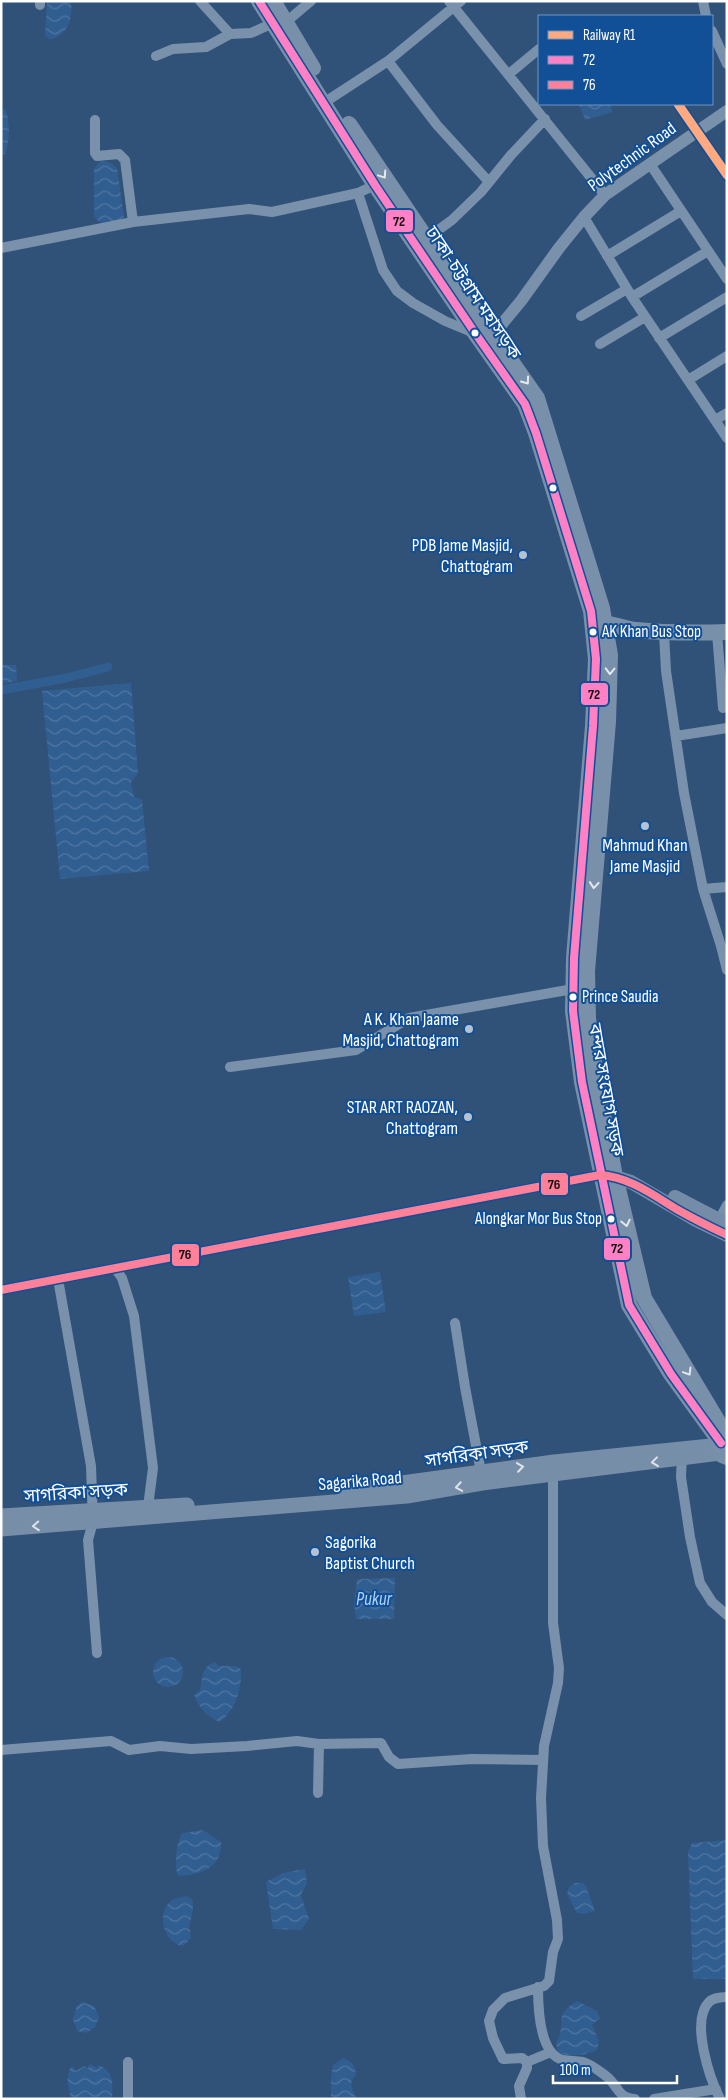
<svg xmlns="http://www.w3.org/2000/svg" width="728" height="2100" viewBox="0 0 728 2100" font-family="'Sofia Sans Condensed','Noto Sans Bengali',sans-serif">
<defs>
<pattern id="water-waves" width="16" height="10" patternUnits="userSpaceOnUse" patternTransform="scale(1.25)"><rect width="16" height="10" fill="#315e91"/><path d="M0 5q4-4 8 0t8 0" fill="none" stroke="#5076a2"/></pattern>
</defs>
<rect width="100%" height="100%" fill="#305178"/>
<path fill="url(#water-waves)" d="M47 1H71C73 18 68 37 49 39L45 35Z
M579 104H609L613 112 585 120Z
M1 108 6 110C10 124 10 140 5 154L1 155Z
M101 160 111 163 117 168 124 216 122 221C111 224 101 227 94 216V169Z
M1 665H16L17 681 1 684Z
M131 683 138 773 131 782 134 797 142 799 149 871 60 879 42 691Z
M380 1272 386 1312 354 1316 348 1277Z
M395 1578 394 1619H356L354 1604 357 1579Z
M153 1672a15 15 0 1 1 30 0a15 15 0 1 1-30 0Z
M216 1662 218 1666H236L241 1669C242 1688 236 1710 220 1722 206 1716 200 1709 194 1695L200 1690C203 1677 201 1666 216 1662Z
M203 1830 221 1842C222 1868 201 1875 178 1876 174 1865 176 1844 182 1833Z
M727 1840V1990H726V1979H693L688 1852 692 1843Z
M305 1869 307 1883 301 1895 309 1919 301 1930 273 1929 266 1882 283 1873Z
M575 1883H583L586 1886 595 1911 584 1914 577 1913 567 1894 569 1887Z
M187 1896 192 1899C195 1908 191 1915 190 1925 189 1929 191 1933 191 1938L183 1946C165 1944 157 1917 168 1904 172 1898 181 1897 187 1896Z
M577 2001 597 2011 600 2018 592 2025 599 2041 597 2050C583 2056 573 2057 558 2053L556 2043C568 2023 551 2017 577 2001Z
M82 2002 94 2006 99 2017 95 2027 86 2033 77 2031 73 2019 77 2006Z
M343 2058C353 2062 355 2065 356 2075 347 2084 353 2088 356 2099H331V2077L333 2065Z
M90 2064 97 2068 98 2065C114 2070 113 2084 112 2099H71C69 2087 64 2076 72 2066L76 2071 84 2066 88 2068Z"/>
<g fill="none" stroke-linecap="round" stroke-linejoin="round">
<path stroke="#315e91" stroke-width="9" d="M1 690 66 678 108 667"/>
<path stroke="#7991ab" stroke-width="10" d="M40 1V5
M200 1 230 34
M449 1 605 195
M703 1 706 16
M286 22 311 1
M712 31 727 64
M156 56 173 49 206 47 230 34 251 33 273 23
M388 61 437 125 489 182
M509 74 539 49
M322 104 388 61 461 1
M95 120V153L97 156 119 154 125 160 133 222
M650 164 727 279
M358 193 383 270 397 291 413 303 445 321 474 333
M584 217 632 297 727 438
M426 239 452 220 481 192 511 155 545 119
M1 248 133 222 249 209 272 212 358 193 375 185
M607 256 681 211
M632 297 708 251
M581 316 627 289
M659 338 727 297
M600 344 645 317
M688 380 727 356
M715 420 727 413
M664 633 666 671 684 793 703 889 721 946 727 970
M717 633 723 708
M676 736 727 728
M703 889 727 887
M230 1067 356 1050 409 1018 573 989
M719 1220 727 1205
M115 1268 122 1278 134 1316 153 1468 148 1507
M58 1279 91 1466 93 1522 88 1540 97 1653
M1 1290 600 1175
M455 1323 465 1387 481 1472
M682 1454 681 1477 690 1537 700 1583 712 1602 727 1615
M1 1750 111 1741 129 1750 160 1746 191 1749 247 1746 297 1741 319 1744
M318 1793 319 1744 381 1743 389 1757 398 1764 472 1759 543 1760
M538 1987C538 2006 539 2054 563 2060 570 2061 576 2061 583 2062 591 2064 599 2071 606 2076 618 2085 617 2098 635 2099
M128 2062V2099
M527 2062 522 2058 503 2059 493 2038 489 2021 493 2010 505 1998 544 1986 549 1981 553 1952 558 1939 557 1920 543 1846 541 1798 544 1746 558 1683 559 1668 553 1623V1470
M527 2062 551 2052
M521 2099 519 2086 527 2068V2062
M654 2099 716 2089
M720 2099C710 2079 690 2021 709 2002 713 1998 721 1997 727 1997"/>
<path stroke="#7991ab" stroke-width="12" d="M485 339 497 330 521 301 559 248 584 217 605 195 727 111"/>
<path stroke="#748ca7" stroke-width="14" d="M608 1175 631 1182 696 1220 727 1235
M675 1197 727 1224"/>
<path stroke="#778ea9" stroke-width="15" d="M344 1491 554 1462 711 1446
M1 1516 187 1505
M1 1529 407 1496 482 1483 720 1453"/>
<path stroke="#7990aa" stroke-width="16" d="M259 1 375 185 475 333 525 404 536 433 591 611 596 659 593 726 574 958 573 1011 582 1082 629 1305 671 1374 721 1443
M273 1 313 68
M349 124 459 287 537 398 602 608 610 655 608 722 587 971 588 1018 597 1084 615 1176 644 1298 723 1430
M598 623C611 622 623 629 636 630 666 633 696 633 727 632
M727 1440 721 1443 719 1448 722 1455 727 1457"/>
<g stroke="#114f97" stroke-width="11">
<path id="bus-1" d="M259 1 375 185 475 333 525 404 536 433 591 611 596 659 593 726 574 958 573 1011 582 1082 629 1305 671 1374 721 1443"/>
</g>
<g stroke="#114f97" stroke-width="11">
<path id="bus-2" d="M1 1290 600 1175C630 1177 653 1195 678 1210 694 1219 710 1227 727 1235"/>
</g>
<use href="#bus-1" stroke="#ff80c5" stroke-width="8"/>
<use href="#bus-2" stroke="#ff8098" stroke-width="8"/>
<g stroke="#114f97" stroke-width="12">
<path id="rail-1" d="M678 104 727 175"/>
</g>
<use href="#rail-1" stroke="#ffa980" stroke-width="9"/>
</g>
<defs><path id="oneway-chevron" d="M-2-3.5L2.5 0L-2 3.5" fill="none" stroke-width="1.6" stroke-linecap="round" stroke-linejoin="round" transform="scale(1.25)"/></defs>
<g stroke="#e4e9ee">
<use href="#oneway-chevron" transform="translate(383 175) rotate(56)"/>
<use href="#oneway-chevron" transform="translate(526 381) rotate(54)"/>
<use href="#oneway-chevron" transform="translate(610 671) rotate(91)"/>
<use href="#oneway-chevron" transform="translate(594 885) rotate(95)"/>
<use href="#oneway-chevron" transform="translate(626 1223) rotate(77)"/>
<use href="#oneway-chevron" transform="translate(688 1372) rotate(59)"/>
</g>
<g stroke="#dde3ea">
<use href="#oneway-chevron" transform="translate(655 1462) rotate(173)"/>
<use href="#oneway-chevron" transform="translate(520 1467) rotate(-8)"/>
<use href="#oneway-chevron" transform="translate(459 1487) rotate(170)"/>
<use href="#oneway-chevron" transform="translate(36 1526) rotate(176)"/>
</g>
<g fill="#fff" stroke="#114f97" stroke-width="2">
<circle cx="475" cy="333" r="4.5"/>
<circle cx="553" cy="488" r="4.5"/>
<circle cx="593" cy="632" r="4.5"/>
<circle cx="573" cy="997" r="4.5"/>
<circle cx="611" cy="1219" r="4.5"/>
</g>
<g fill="#b7c2d0" stroke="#114f97" stroke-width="2">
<circle cx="523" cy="555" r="5"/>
<circle cx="645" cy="826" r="5"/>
<circle cx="469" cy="1029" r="5"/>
<circle cx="468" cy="1117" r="5"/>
<circle cx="315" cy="1552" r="5"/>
</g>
<g text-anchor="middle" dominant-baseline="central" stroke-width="4" stroke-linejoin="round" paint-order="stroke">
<g font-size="17" fill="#fff" stroke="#114f97" text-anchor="start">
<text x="602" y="632">AK Khan Bus Stop</text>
<text x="582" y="997">Prince Saudia</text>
<text x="602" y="1219" text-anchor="end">Alongkar Mor Bus Stop</text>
</g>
<g font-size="18" fill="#fff" stroke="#114f97">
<text transform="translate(632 157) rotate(-36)">Polytechnic Road</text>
<text transform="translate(473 293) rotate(56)">ঢাকা-চট্টগ্রাম মহাসড়ক</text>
<text transform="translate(606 1090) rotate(80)">বন্দর সংযোগ সড়ক</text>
<text transform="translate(477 1454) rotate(-8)">সাগরিকা সড়ক</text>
<text transform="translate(360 1481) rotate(-5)">Sagarika Road</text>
<text transform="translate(76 1493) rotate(-4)">সাগরিকা সড়ক</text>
</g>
<g font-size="18" fill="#fff" stroke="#114f97" text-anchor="end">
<text x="513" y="545">PDB Jame Masjid,<tspan x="513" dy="21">Chattogram</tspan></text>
<text x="645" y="845" text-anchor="middle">Mahmud Khan<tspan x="645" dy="21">Jame Masjid</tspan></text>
<text x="459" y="1019">A K. Khan Jaame<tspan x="459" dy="21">Masjid, Chattogram</tspan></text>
<text x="458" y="1107">STAR ART RAOZAN,<tspan x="458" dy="21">Chattogram</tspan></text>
<text x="325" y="1542" text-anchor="start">Sagorika<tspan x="325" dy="21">Baptist Church</tspan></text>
</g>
<g font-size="19" font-style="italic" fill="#aed3fa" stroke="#114f97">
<text x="374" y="1599">Pukur</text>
</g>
</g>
<g stroke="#114f97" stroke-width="2">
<rect x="385" y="209" width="29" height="24" rx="5" fill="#ff80c5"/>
<rect x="580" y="682" width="29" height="24" rx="5" fill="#ff80c5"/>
<rect x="540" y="1172" width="29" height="24" rx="5" fill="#ff8098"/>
<rect x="603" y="1237" width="28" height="24" rx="5" fill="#ff80c5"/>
<rect x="171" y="1243" width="29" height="24" rx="5" fill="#ff8098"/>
</g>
<g font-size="14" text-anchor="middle" font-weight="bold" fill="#111">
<text x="399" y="226">72</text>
<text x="594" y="699">72</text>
<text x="554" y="1189">76</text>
<text x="617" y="1253">72</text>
<text x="185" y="1259">76</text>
</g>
<rect width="728" height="2100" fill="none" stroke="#ffffff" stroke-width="5"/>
<rect x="538" y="15" width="175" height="90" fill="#114f97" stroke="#7095c1"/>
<rect x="548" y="31" width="25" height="8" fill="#ffa980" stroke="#7095c1"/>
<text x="583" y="40" font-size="15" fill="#ffffff">Railway R1</text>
<rect x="548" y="56" width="25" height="8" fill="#ff80c5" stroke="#7095c1"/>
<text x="583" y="65" font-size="15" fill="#ffffff">72</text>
<rect x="548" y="81" width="25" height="8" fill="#ff8098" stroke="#7095c1"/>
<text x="583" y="90" font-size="15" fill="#ffffff">76</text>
<path d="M553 2075v8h124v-8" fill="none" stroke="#ffffff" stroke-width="2.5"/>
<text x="560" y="2075" font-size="15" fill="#ffffff" stroke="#114f97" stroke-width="4" paint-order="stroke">100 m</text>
</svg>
